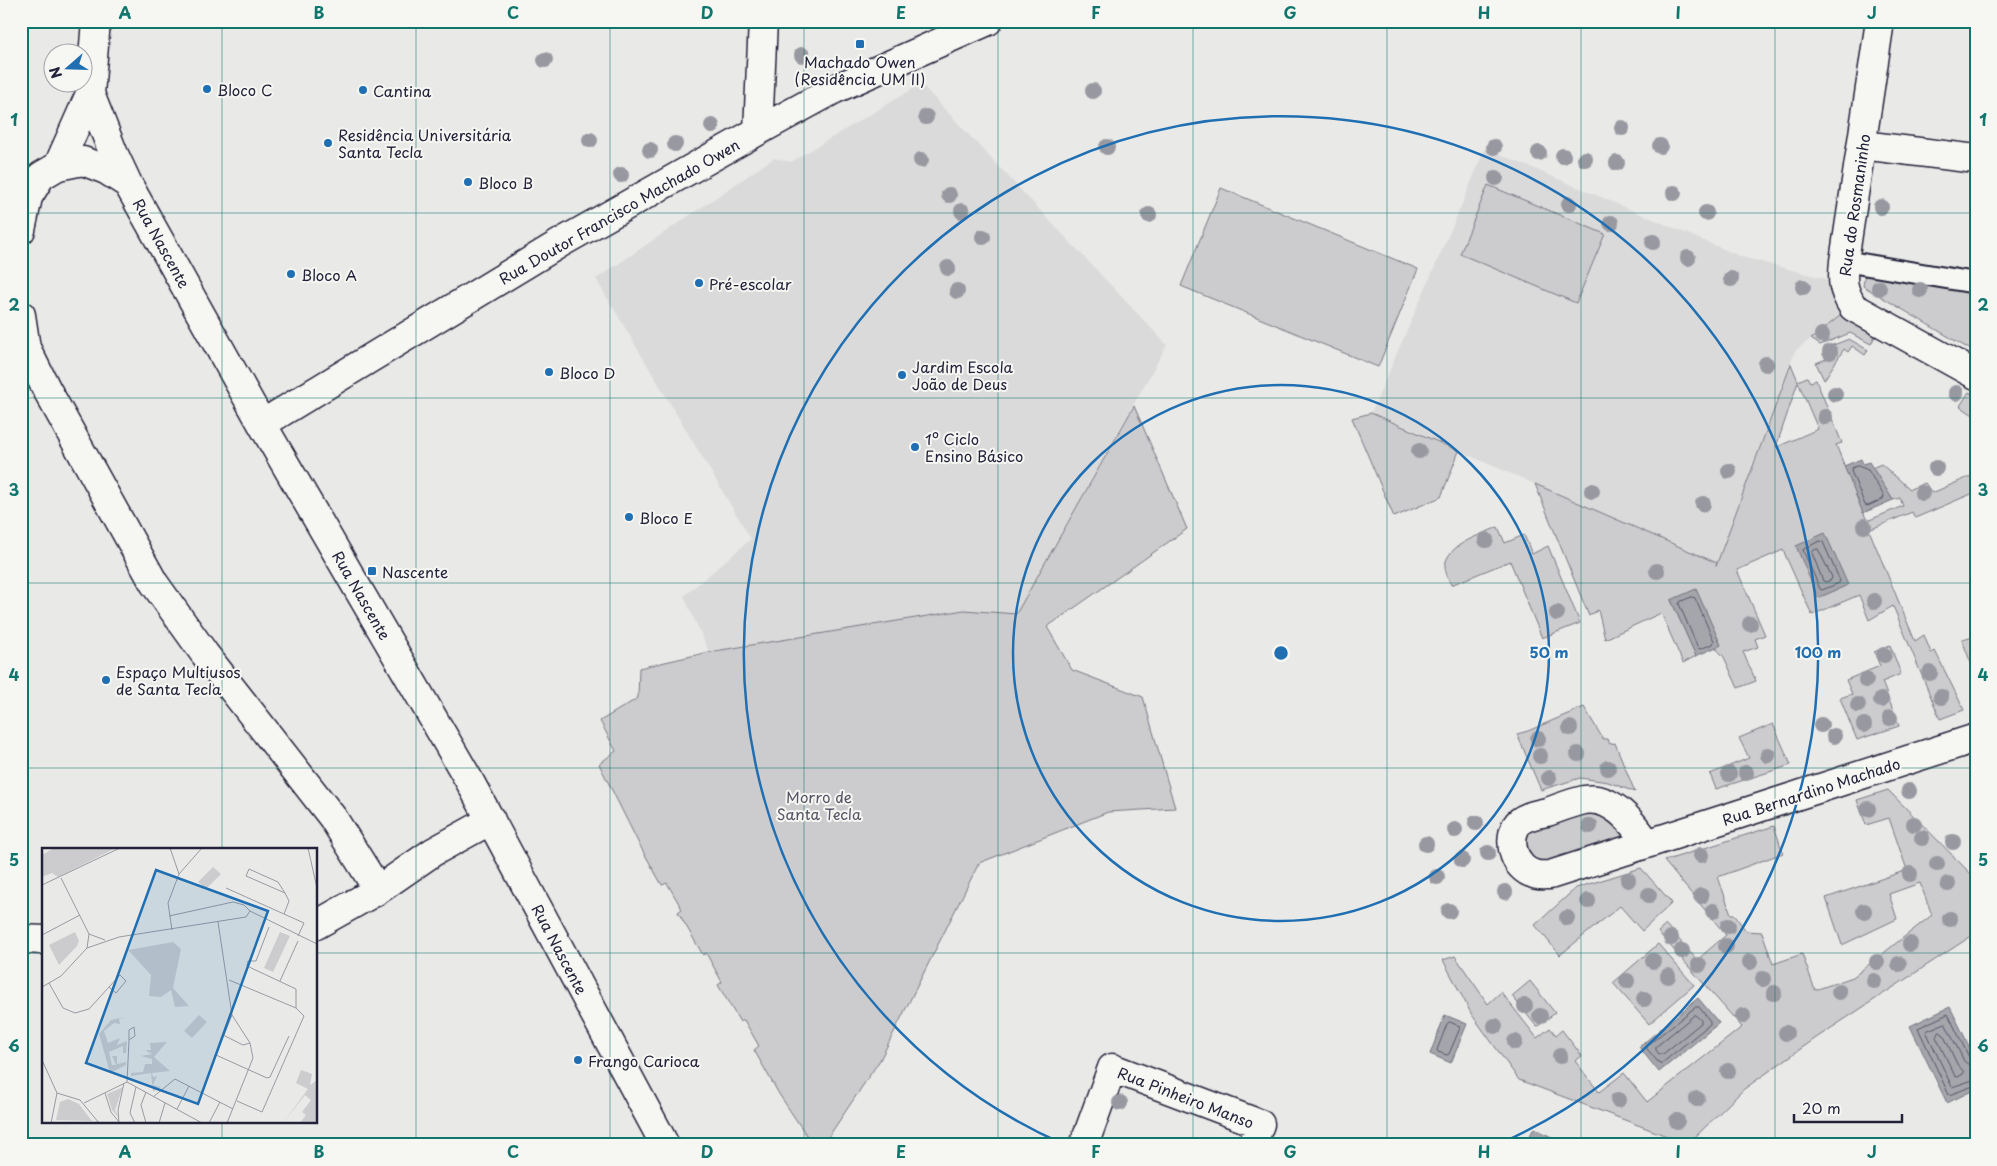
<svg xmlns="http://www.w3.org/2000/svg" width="1997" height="1166" viewBox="0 0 1997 1166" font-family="'Playpen Sans',sans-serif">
<rect width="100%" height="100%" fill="#e9e9e7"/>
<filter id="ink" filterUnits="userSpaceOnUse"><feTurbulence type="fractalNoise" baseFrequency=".02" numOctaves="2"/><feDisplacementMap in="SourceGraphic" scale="10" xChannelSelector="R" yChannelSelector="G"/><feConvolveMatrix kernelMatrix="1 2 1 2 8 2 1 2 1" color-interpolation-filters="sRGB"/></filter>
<g filter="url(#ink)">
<path fill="#dadada" d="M921 84 1167 345 1016 614 964 610 709 652 684 596 751 539 596 279 774 158 791 162Z
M1485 148 1742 257 1826 279 1841 315 1795 351 1717 563 1371 413 1463 202Z"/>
<path fill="#ccccce" stroke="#777784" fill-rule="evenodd" d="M1488 185 1605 234 1576 303 1460 254Z
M1221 188 1418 269 1378 367 1181 286Z
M1865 274 1976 293V353L1863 286Z
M1841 315 1875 336 1871 344 1850 333 1820 345 1811 339Z
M1849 339 1868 350 1865 355 1852 346 1848 352 1844 349 1824 380 1816 363 1826 359 1823 349Z
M1791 364 1798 381 1807 377 1810 382 1816 380 1842 443 1836 445 1867 521 1903 506 1900 498 1893 500 1872 468 1881 464 1910 489 1925 483 1932 493 1976 474V492L1915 518 1912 512 1869 530 1915 641 1924 635 1931 653 1935 651 1964 710 1940 719 1893 606 1869 620 1859 595 1812 615 1783 550 1737 570 1765 635 1755 639 1758 647 1743 652 1756 681 1738 688 1724 657 1716 648 1721 645 1671 600 1696 656 1683 663 1661 613 1605 639 1598 610 1589 616 1535 484 1717 563 1716 566ZM1798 382 1818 429 1777 447H1776Z
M1969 392 1976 396V417L1960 406Z
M1134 406 1187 529 1047 627 1072 670 1143 697 1175 808 1108 812 979 863 880 1060 823 1145H813L779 1094 754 1050 759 1046 744 1020 740 1022 718 985 722 982 706 953 703 955 678 912 682 909 667 883 662 885 639 844 599 764 616 751 600 721 638 698 639 668 709 652 964 610 1016 614Z
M1371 413 1459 451 1441 497 1394 517 1352 418Z
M1498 527 1505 543 1524 535 1532 554 1548 546 1580 623 1542 638 1510 561 1451 585C1449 580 1445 572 1445 566 1447 544 1481 535 1498 527Z
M1974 637 1976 641V676L1962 640Z
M1890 645 1901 674 1882 682 1899 726 1857 740 1840 698 1852 694 1846 680 1880 666 1874 652Z
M1584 707 1603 739H1607L1610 744 1615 743 1635 792 1608 782 1580 778 1541 790 1517 734 1528 731Z
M1773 724 1791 765 1716 789 1710 774 1749 758 1739 738Z
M1888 790 1976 879V933L1816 1038 1744 1089 1688 1144 1519 1080 1472 1015 1443 960 1455 956 1488 1004 1501 992 1537 1038 1550 1028 1556 1035 1562 1030 1582 1056 1575 1061 1599 1092 1624 1073 1647 1102 1742 1027 1658 932 1666 925 1697 960 1726 935 1664 861 1774 826 1783 853 1718 877 1731 914H1734L1746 931 1762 932 1773 964 1802 954 1815 990 1853 977 1932 915 1920 883 1889 894 1897 919 1842 945 1826 898 1907 870 1889 818 1866 825 1857 800Z
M1585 800 1647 843 1534 874 1516 825Z
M1641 868 1672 903 1642 931 1620 906 1560 955 1535 925 1576 888Z
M1658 944 1694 985 1649 1024 1613 983Z
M1530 981 1555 1013 1537 1027 1512 996Z"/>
<path fill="#a5a5ac" stroke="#71717f" d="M1861 459 1863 464 1869 462 1893 500 1863 513 1844 466Z
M1825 533 1848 585 1818 598 1796 546Z
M1696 589 1721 645 1696 656 1671 600Z
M1698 998 1719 1023 1659 1072 1639 1047Z
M1950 1007 1976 1060V1089L1947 1103 1910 1026Z
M1445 1015 1467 1024 1451 1063 1430 1054Z
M1534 1128 1567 1145H1525Z"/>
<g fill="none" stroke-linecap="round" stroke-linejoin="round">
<path stroke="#565668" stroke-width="1" d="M1858 466 1868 470 1884 496 1883 499 1868 506 1865 505 1851 471 1852 468Z
M1820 541 1823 542 1840 581 1839 583 1822 590 1820 589 1803 550Z
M1818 549 1832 577 1831 580 1826 582 1823 581 1812 553 1813 551Z
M1692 597 1695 598 1714 641 1713 644 1700 649 1698 648 1679 604 1680 602Z
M1696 1007H1699L1710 1021V1024L1662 1063H1659L1647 1049V1046Z
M1695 1015 1701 1020V1023L1663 1054H1659L1656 1050V1047Z
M1450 1022 1459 1026 1460 1028 1449 1054 1447 1055 1438 1052 1437 1050 1447 1024Z
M1940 1032 1943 1034 1957 1064 1964 1072 1963 1074 1958 1077 1955 1076 1936 1037Z
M1976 1060 1969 1057 1948 1014 1918 1028 1949 1095 1976 1085
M1976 1066 1969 1065 1964 1061 1945 1023 1926 1031 1952 1087 1976 1079"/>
<g stroke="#22223b" stroke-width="24">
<path id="service" d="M1844 261 1976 283"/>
</g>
<g stroke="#22223b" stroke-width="31">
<path id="minor" d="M1880 21 1844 261C1842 281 1842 289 1853 307L1976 375
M90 94 113 152 128 184
M758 131 763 21
M1862 145 1976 159
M58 166 90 94 96 21
M21 230 28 197 41 176 58 166 83 161 106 170 128 184 262 424 469 780 665 1145
M21 315 26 348 46 388 154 583 204 653 333 818 378 890
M262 424 562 242 758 131 835 89 988 21
M1647 843C1633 823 1612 795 1584 800 1571 803 1559 808 1547 812 1537 814 1521 817 1516 826 1507 843 1515 869 1534 874 1539 876 1545 875 1550 875L1976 738
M316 925 378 890 433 852 491 820
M21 939 44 940
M1084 1145 1112 1068 1260 1124 1252 1145"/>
</g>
<use href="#service" stroke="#f6f6f2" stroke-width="20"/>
<use href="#minor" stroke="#f6f6f2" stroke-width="28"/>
</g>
<g fill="#9898a1">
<circle cx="802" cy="55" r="8"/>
<circle cx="545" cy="60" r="8"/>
<circle cx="1093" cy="91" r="8"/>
<circle cx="926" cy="117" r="8"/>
<circle cx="712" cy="126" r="8"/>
<circle cx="1622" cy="128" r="8"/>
<circle cx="590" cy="140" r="8"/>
<circle cx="675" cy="144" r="8"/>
<circle cx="1660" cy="146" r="8"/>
<circle cx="1107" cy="147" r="8"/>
<circle cx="1494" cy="147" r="8"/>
<circle cx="650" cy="150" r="8"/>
<circle cx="1539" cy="153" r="8"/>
<circle cx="1563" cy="156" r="8"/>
<circle cx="1585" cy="159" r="8"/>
<circle cx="921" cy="160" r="8"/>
<circle cx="1617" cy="163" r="8"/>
<circle cx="621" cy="175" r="8"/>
<circle cx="1496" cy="178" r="8"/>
<circle cx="1674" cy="193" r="8"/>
<circle cx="949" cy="195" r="8"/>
<circle cx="1569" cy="204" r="8"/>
<circle cx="1881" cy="207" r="8"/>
<circle cx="962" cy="211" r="8"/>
<circle cx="1706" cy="213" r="8"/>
<circle cx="1149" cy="215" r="8"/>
<circle cx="1611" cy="223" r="8"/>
<circle cx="983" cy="237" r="8"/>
<circle cx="1653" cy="242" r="8"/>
<circle cx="1688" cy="258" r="8"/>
<circle cx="948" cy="268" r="8"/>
<circle cx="1731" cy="279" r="8"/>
<circle cx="1803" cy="287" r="8"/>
<circle cx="1879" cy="288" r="8"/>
<circle cx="1920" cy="290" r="8"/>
<circle cx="957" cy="291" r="8"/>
<circle cx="1822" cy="335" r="8"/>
<circle cx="1830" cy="352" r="8"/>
<circle cx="1766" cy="364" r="8"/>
<circle cx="1956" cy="393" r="8"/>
<circle cx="1835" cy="394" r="8"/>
<circle cx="1825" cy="417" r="8"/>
<circle cx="1419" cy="451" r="8"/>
<circle cx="1936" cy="468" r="8"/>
<circle cx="1729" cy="471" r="8"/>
<circle cx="1592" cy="491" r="8"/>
<circle cx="1922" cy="493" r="8"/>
<circle cx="1703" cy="504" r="8"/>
<circle cx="1864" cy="526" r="8"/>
<circle cx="1486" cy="540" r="8"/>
<circle cx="1657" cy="571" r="8"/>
<circle cx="1874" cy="601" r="8"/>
<circle cx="1557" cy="613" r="8"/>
<circle cx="1750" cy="624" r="8"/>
<circle cx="1884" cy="655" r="8"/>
<circle cx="1930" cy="673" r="8"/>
<circle cx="1866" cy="680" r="8"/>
<circle cx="1941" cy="697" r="8"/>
<circle cx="1881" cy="700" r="8"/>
<circle cx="1858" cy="705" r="8"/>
<circle cx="1890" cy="718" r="8"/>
<circle cx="1821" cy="725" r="8"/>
<circle cx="1864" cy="725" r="8"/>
<circle cx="1570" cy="728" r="8"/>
<circle cx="1834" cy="736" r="8"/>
<circle cx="1538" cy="739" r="8"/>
<circle cx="1578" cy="754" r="8"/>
<circle cx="1768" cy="755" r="8"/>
<circle cx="1540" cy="756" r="8"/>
<circle cx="1608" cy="768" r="8"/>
<circle cx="1746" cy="773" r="8"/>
<circle cx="1729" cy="774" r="8"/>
<circle cx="1549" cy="778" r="8"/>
<circle cx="1909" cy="791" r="8"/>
<circle cx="1868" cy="809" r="8"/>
<circle cx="1476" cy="823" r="8"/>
<circle cx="1914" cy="824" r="8"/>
<circle cx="1590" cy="826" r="8"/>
<circle cx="1455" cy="830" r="8"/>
<circle cx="1922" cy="838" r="8"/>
<circle cx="1953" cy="842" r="8"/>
<circle cx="1426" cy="844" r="8"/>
<circle cx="1488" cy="853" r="8"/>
<circle cx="1701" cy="855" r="8"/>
<circle cx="1462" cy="860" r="8"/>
<circle cx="1937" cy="864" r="8"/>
<circle cx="1910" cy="874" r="8"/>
<circle cx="1437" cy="877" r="8"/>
<circle cx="1628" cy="880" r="8"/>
<circle cx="1948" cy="884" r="8"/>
<circle cx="1505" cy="892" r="8"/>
<circle cx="1649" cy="895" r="8"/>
<circle cx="1701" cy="896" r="8"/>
<circle cx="1588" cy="901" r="8"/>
<circle cx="1449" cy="911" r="8"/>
<circle cx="1713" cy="911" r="8"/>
<circle cx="1864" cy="911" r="8"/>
<circle cx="1567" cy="918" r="8"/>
<circle cx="1950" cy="919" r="8"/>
<circle cx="1728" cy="926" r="8"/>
<circle cx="1671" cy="938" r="8"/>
<circle cx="1910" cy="944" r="8"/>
<circle cx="1726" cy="946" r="8"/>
<circle cx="1682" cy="951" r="8"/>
<circle cx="1653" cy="961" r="8"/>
<circle cx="1750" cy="962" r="8"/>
<circle cx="1877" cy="962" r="8"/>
<circle cx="1899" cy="964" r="8"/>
<circle cx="1699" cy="965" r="8"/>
<circle cx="1668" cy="976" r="8"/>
<circle cx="1763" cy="979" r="8"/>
<circle cx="1627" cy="981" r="8"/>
<circle cx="1874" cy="981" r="8"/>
<circle cx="1839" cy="992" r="8"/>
<circle cx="1774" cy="993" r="8"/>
<circle cx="1644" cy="999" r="8"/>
<circle cx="1525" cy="1006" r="8"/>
<circle cx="1540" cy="1016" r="8"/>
<circle cx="1743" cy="1016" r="8"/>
<circle cx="1495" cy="1026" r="8"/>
<circle cx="1786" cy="1033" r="8"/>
<circle cx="1515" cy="1042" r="8"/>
<circle cx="1560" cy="1056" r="8"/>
<circle cx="1728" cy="1071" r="8"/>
<circle cx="1697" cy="1099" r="8"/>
<circle cx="1618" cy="1100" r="8"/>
<circle cx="1120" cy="1103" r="8"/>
<circle cx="1677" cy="1121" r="8"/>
</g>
</g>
<path fill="none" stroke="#0f766e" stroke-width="1" stroke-opacity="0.55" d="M222 21V850M416 21V1145M610 21V1145M804 21V1145M998 21V1145M1193 21V1145M1387 21V1145M1581 21V1145M1775 21V1145M21 213H1976M21 398H1976M21 583H1976M21 768H1976M21 953H44M316 953H1976M222 1122V1145"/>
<g fill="none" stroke="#1f6fb2" stroke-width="2.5">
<circle cx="1281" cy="653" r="268"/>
<path d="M1063 1144A537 537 0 1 1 1499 1144"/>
</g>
<g fill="#1f6fb2" stroke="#f6f6f2" stroke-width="2">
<rect x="855" y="39" width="10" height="10" rx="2.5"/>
<circle cx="207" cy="89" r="5"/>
<circle cx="363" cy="90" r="5"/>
<circle cx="328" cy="143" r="5"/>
<circle cx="468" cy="182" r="5"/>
<circle cx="291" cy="274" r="5"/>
<circle cx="699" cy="283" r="5"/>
<circle cx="549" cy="372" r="5"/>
<circle cx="902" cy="375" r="5"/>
<circle cx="915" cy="447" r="5"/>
<circle cx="629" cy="517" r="5"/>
<rect x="367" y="566" width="10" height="10" rx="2.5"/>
<circle cx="106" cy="680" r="5"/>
<circle cx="578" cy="1060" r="5"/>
</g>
<g text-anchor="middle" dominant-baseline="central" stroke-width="4" stroke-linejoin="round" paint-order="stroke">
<g font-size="15" fill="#22223b" stroke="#f6f6f2" text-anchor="start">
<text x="860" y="61" text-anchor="middle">Machado Owen<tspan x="860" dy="17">(Residência UM II)</tspan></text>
<text x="217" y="89">Bloco C</text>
<text x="373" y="90">Cantina</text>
<text x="338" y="134">Residência Universitária<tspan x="338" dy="17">Santa Tecla</tspan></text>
<text x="478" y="182">Bloco B</text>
<text x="301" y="274">Bloco A</text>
<text x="709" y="283">Pré-escolar</text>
<text x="912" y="366">Jardim Escola<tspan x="912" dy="17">João de Deus</tspan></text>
<text x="559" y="372">Bloco D</text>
<text x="925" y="438">1º Ciclo<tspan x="925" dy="17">Ensino Básico</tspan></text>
<text x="639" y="517">Bloco E</text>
<text x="382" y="571">Nascente</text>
<text x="116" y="671">Espaço Multiusos<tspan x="116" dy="17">de Santa Tecla</tspan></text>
<text x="588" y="1060">Frango Carioca</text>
</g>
<g font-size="15" fill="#22223b" stroke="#f6f6f2">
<text transform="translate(1854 205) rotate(-82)">Rua do Rosmaninho</text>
<text transform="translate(619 211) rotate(-30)">Rua Doutor Francisco Machado Owen</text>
<text transform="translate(162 243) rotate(61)">Rua Nascente</text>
<text transform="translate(362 595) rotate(60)">Rua Nascente</text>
<text transform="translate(1811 791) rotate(-18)">Rua Bernardino Machado</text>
<text transform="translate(560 949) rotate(62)">Rua Nascente</text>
<text transform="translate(1186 1097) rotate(21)">Rua Pinheiro Manso</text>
</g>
<g font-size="15" fill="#555567" stroke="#f6f6f2">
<text x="819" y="796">Morro de<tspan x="819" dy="17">Santa Tecla</tspan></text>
</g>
</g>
<g transform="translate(42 848)">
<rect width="275" height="275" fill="#e9e9e7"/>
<path d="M12 0H74L16 29 10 25 0 29V7ZM171 19 179 26 164 41 156 34ZM33 84 37 93 35 98 17 117 7 97ZM238 84 248 88 231 124 222 120ZM131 94 139 101 131 140 147 158 133 159 129 142 119 149 107 148 109 127 86 102ZM157 167 165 174 150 190 142 183ZM83 169 77 171 78 176 72 175 62 183 66 195 78 190 75 197 85 193 84 205H81V198L67 204 70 217H74L70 208H75V216L84 214V217L68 225 57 186 69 172ZM125 194 112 209 128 223 110 225 111 229 115 228 111 237 119 239 111 244 109 225 89 228V225L101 224 103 216H110V211L99 208 110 206 103 202H109L108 195ZM259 222 270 226 268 237 275 232V275H258L264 267 260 264 269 252 263 247 241 275 266 241 254 235ZM81 239 73 262 77 270 70 262 65 246ZM26 251 37 256 50 273 14 272 18 254Z" fill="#ccccce"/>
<path fill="none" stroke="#9999a2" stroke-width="1" d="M128 0 137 26M266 0 275 40M0 37 78 0M184 40 262 75 256 88M208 63 275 96M242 66 247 53 243 45 236 34 207 21 204 28 243 45M176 74 190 167 208 195 211 210 185 275M227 79 214 113H206L205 118 254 141V160M130 82 126 55 137 26 160 0M47 86 63 92M0 87 38 67M45 100 77 89 204 69 208 63 202 57 191 54 127 68M187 132 254 160 262 168 220 264 195 253M238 133 256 93M7 135 21 160 33 165 47 161 67 139 74 145 84 133 78 127 67 139M0 139 19 128 45 100 47 86 19 30M190 167 174 207 225 230 228 229 247 188M181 187 201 197 208 195M0 212 15 245M85 234 87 192 93 188 92 179 87 182V192M63 245 69 264 77 274M111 249 133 231 191 261M42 255 85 234 160 275M135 261 147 238M9 275 15 245 38 252 57 275M77 275 76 262 82 235M93 275 88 265 94 239M104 275 99 257 104 244M117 275 123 255M167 275 178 254"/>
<path fill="#1f6fb2" fill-opacity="0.15" stroke="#1f6fb2" stroke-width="2.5" d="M114 22 226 63 156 256 44 215Z"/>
<rect width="275" height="275" fill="none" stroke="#22223b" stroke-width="2.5"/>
</g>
<circle cx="1281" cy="653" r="8" fill="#1f6fb2" stroke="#f6f6f2" stroke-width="2.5"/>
<g font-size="15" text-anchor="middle" font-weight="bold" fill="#1f6fb2" stroke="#f6f6f2" stroke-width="4" stroke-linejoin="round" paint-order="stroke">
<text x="1549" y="658">50 m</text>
<text x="1818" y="658">100 m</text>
</g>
<rect width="1997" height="1166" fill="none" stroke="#f6f6f2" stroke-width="55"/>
<g transform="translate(68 68) rotate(250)"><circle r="24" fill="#f6f6f2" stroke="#a1a1a9"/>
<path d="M0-4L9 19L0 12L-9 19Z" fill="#1f6fb2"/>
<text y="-8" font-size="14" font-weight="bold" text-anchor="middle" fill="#22223b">N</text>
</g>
<path d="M1794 1114v8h108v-8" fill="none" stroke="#22223b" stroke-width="2.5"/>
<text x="1802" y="1114" font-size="15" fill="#22223b" stroke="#f6f6f2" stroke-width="4" paint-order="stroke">20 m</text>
<rect x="28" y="28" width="1942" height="1110" fill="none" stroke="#0f766e" stroke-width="2"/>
<g font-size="16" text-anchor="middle" font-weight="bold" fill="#0f766e">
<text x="125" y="19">A</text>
<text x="319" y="19">B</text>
<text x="513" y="19">C</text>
<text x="707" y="19">D</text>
<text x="901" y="19">E</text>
<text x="1096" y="19">F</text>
<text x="1290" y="19">G</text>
<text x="1484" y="19">H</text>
<text x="1678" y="19">I</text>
<text x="1872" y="19">J</text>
<text x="14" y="126">1</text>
<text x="1983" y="126">1</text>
<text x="14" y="311">2</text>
<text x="1983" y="311">2</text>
<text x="14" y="496">3</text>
<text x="1983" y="496">3</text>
<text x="14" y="681">4</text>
<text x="1983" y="681">4</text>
<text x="14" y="866">5</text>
<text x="1983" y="866">5</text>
<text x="14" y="1052">6</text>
<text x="1983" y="1052">6</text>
<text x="125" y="1158">A</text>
<text x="319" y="1158">B</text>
<text x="513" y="1158">C</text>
<text x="707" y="1158">D</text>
<text x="901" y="1158">E</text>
<text x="1096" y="1158">F</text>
<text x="1290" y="1158">G</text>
<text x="1484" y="1158">H</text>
<text x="1678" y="1158">I</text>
<text x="1872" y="1158">J</text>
</g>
</svg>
